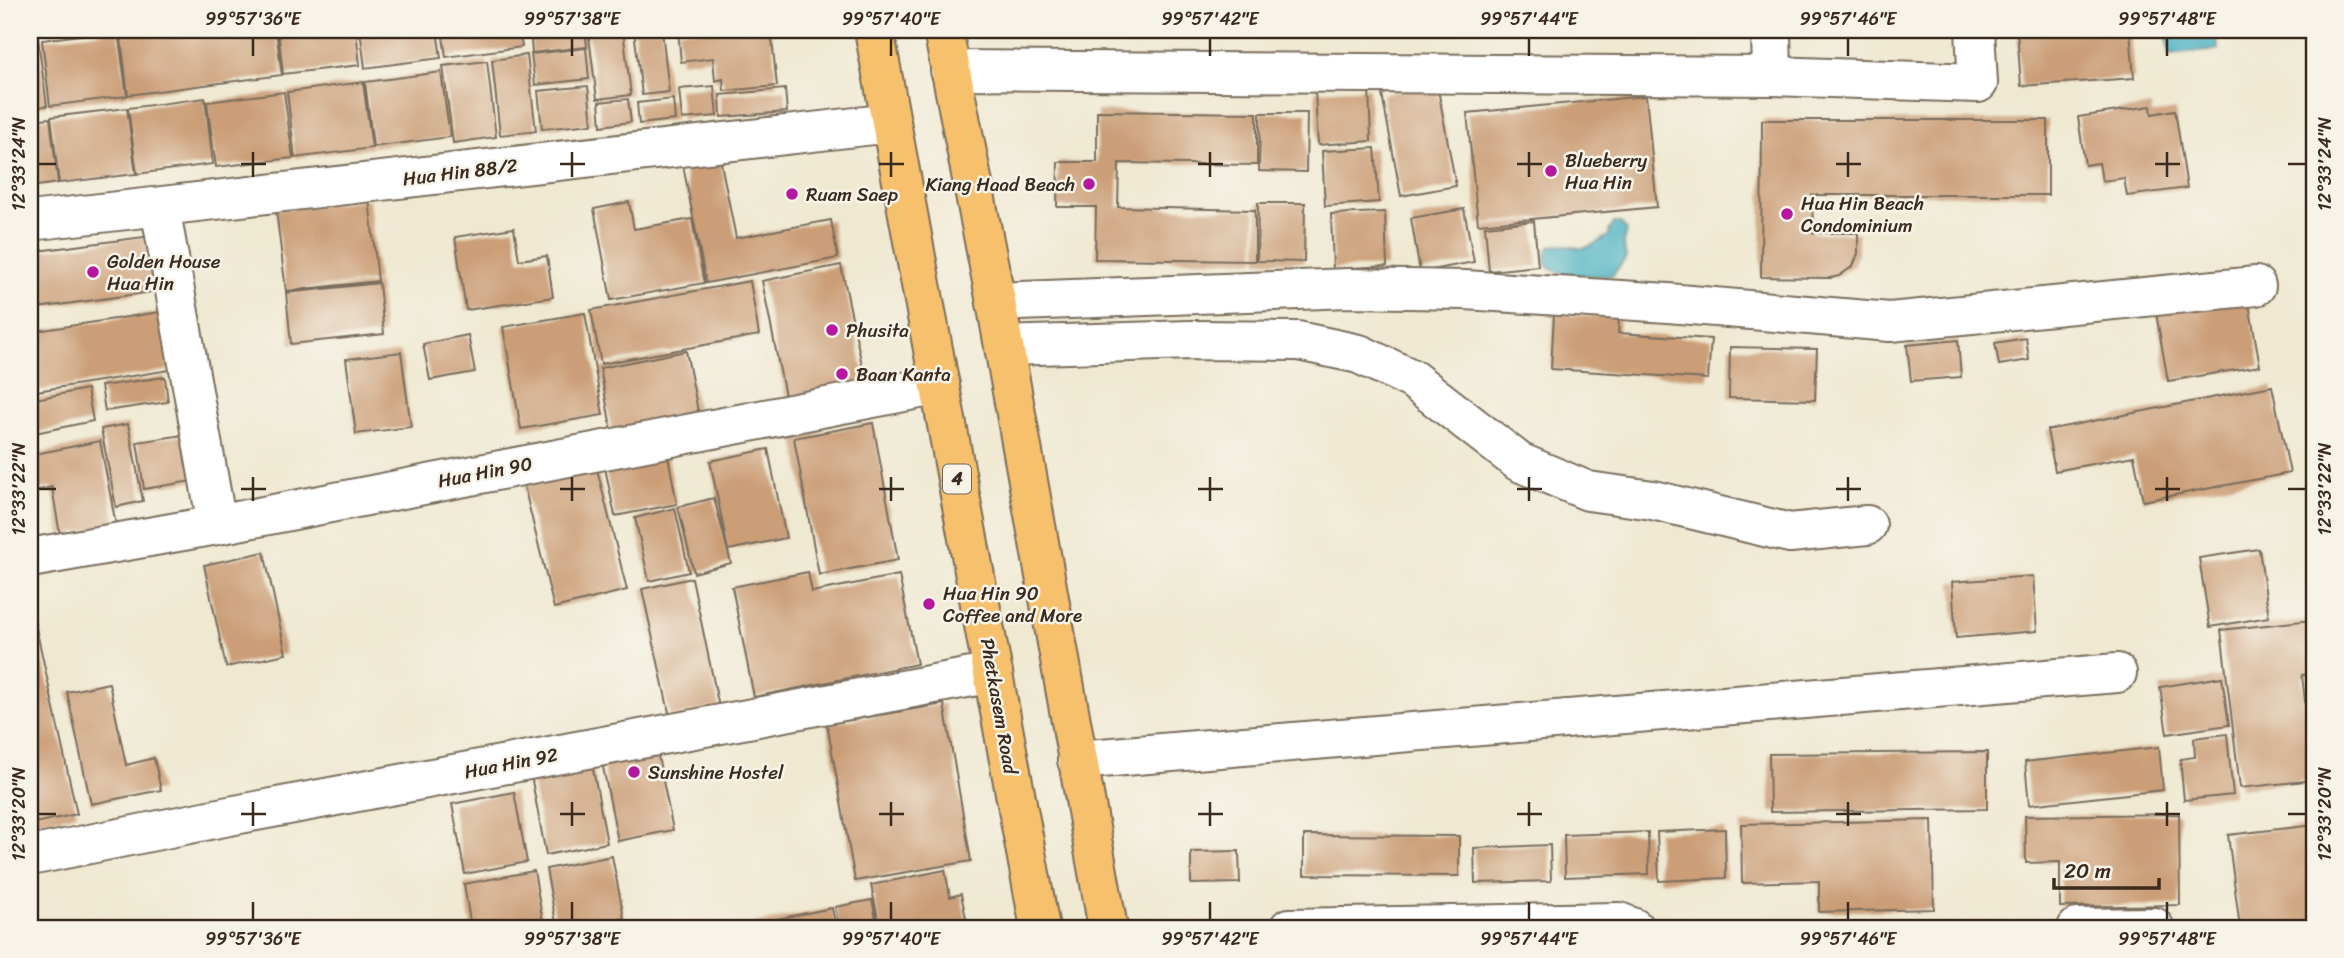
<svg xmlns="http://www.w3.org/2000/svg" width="2344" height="958" viewBox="0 0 2344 958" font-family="Sriracha,sans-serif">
<rect width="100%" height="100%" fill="#f7f3e8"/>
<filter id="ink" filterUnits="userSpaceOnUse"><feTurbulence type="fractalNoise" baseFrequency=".0143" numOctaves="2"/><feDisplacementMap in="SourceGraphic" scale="14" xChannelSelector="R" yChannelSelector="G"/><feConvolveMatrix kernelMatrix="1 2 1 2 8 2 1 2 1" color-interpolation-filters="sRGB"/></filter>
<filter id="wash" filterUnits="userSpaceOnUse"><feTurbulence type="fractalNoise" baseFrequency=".00686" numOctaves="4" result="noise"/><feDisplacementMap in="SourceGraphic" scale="28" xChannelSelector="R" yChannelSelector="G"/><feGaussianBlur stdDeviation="1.57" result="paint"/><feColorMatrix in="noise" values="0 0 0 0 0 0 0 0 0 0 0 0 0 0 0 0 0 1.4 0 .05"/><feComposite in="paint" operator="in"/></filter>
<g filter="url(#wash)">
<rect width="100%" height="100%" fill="#efe9d2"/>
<path fill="#eeda9e" stroke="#94825e" stroke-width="2" d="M2301 30H2314V192Z"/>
<path fill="#43afc1" stroke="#3f6c70" stroke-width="2" d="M2166 30H2216L2218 50 2169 55Z
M1614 223H1621L1627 231 1623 242 1626 258 1612 276 1565 275 1547 266C1541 234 1566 248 1583 248 1592 247 1602 239 1609 235V231Z"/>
<g id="blocks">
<path fill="#cb9e77" d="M118 30 127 96 50 106 42 40Z
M120 30H276L282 75 128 95Z
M278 30H356L360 65 283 74Z
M360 30H437L441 58 365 68Z
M442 30H519L522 47 446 57Z
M530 30H585L587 47 532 53Z
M588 30H623L631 95 597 99Z
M634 30H662L669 92 642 95Z
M678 30H771L777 86 724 91 723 79 715 81 713 58 681 62Z
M2017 30H2130L2134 78 2021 86Z
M38 40 47 106 30 108V41Z
M586 48 589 79 535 85 531 54Z
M527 55 536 131 500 135 492 60Z
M487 61 496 137 453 143 443 66Z
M441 72 450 137 373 147 365 82Z
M363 82 372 148 295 158 287 92Z
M1437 84 1456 186 1401 196 1382 94Z
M588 86 592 124 542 129 538 91Z
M714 86 717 116 682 119 679 89Z
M1369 88 1371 141 1318 145 1315 91Z
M785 89 787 112 721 117 720 95Z
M284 92 293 158 216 167 207 102Z
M1646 96 1657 207 1478 224 1467 113Z
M205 98 213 164 137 174 128 108Z
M628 99 631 122 601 126 599 102Z
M673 99 675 120 639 124 637 103Z
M2151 106 2152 114 2175 110 2187 188 2127 196 2124 178 2102 181 2099 163 2085 165 2078 117Z
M127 108 136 174 59 183 51 117Z
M1097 111 1257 113V165L1119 163 1118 207 1255 210V261L1095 259 1096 207H1057L1058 162H1097Z
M1260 113H1307L1306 172 1259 171Z
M50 118 58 183 30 187V120Z
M1762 120H2048V195H1812L1813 233H1858V254L1853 266 1839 276 1830 278 1761 277Z
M1375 148 1379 202 1325 206 1322 151Z
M720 158 736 238 831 220 838 258 706 283 683 165Z
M369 199 378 281 286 291 276 210Z
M629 202 634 229 692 219 704 283 611 300 594 209Z
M1258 203H1305L1304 262 1257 261Z
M1464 209 1474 262 1420 272 1411 218Z
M1385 212 1387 266 1333 269 1331 214Z
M1534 221 1538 266 1489 271 1485 226Z
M514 228 519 260 547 256 553 297 466 310 455 237Z
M151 236 159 291 30 309V252Z
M841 265 867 389 787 406 762 281Z
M750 281 759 335 601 364 591 310Z
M379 283 384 334 291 344 286 293Z
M2248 298 2260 366 2168 381 2156 313Z
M160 312 170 370 30 392V332Z
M585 313 603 415 521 429 503 327Z
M1554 314 1619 318 1618 333 1711 339 1708 379 1551 369Z
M468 335 475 372 430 380 423 344Z
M2026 338 2029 360 1999 365 1995 343Z
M1958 340 1961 377 1911 381 1907 345Z
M1730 347 1817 349 1815 400 1729 398Z
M686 351 699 416 612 433 600 368Z
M401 352 411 427 356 434 346 359Z
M165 377 168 402 105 411 101 386Z
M2272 386 2290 473 2143 501 2134 456 2055 471 2047 430Z
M87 389 93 421 30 434V400Z
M873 423 898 560 819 575 794 438Z
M128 424 143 501 116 507 101 429Z
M190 434 198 480 144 489 137 442Z
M100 441 116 525 60 535 52 487 30 492V455Z
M768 449 786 538 728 550 710 461Z
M668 456 677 504 615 516 605 468Z
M597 469 627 590 554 608 524 486Z
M714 498 731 563 694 573 678 507Z
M675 508 689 572 649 581 635 518Z
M2259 549 2269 617 2210 627 2199 558Z
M264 552 286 654 226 667 204 565Z
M808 572 812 592 899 575 917 664 754 697 732 587Z
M2033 576 2037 631 1956 638 1952 582Z
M692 578 719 707 670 717 642 589Z
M31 605 77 814 30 824V606Z
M2311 620 2314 674 2302 675 2314 780 2240 788 2221 630Z
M2222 677 2229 725 2167 734 2160 687Z
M109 683 126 765 154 758 161 790 91 804 67 692Z
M944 704 971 861 855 881 827 724Z
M2227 734 2233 795 2184 800 2180 759 2195 757 2194 738Z
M2159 747 2163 790 2029 805 2025 762Z
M657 751 673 830 618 841 602 762Z
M1987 752V809L1770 812 1769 754Z
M591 758 607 843 546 855 530 770Z
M514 792 527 862 465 874 452 804Z
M2179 814 2180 905 2060 907V862L2026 863 2025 816Z
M1932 820 1934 909 1819 912V881L1742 883 1741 824Z
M2314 825V928H2240L2228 835Z
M1725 829 1726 878 1659 881 1657 832Z
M1648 832 1649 874 1565 877 1564 835Z
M1304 835 1459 836V876L1304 875Z
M1550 845 1551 881 1475 883 1474 848Z
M1239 851 1240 883 1191 884V852Z
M612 856 624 918 572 928H557L546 869Z
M945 870 950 897 961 894 968 928H880L871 885Z
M534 871 544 928H471L464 884Z
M872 900 878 928H839L835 907Z
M832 908 836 928H737V927Z"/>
</g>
</g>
<g filter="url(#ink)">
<use href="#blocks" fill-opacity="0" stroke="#7a6d5d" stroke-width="2"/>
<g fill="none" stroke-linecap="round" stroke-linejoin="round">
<g stroke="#7a6d5d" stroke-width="42">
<path id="minor" d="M1771 30 1772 76
M950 70 1772 76 1978 83 1975 30
M160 207 217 525
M30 221 891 123
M996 302 1348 288 1465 290 1668 303 1890 322 2256 286
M1004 346 1191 340 1298 341 1359 354 1412 379 1519 462 1588 491 1653 500 1790 533 1867 525
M30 558 217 525 940 385
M1077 760 2117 673
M30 856 224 817 993 673
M1289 928 1619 922 1634 928
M2077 928 2154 927"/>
</g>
<g stroke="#7a6d5d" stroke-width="42">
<path id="major" d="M874 30 1040 928
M943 30 996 302 1108 928"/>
</g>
<use href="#minor" stroke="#fff" stroke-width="38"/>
<use href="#major" stroke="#f7c06c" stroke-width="38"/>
</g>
</g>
<path fill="none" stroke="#3b2a1e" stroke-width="2.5" d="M253 38V56M572 38V56M891 38V56M1210 38V56M1529 38V56M1848 38V56M2167 38V56M253 152V177M572 152V177M891 152V177M1210 152V177M1529 152V177M1848 152V177M2167 152V177M38 164H56M241 164H266M560 164H585M879 164H904M1198 164H1223M1517 164H1542M1836 164H1861M2155 164H2180M2288 164H2306M253 477V501M572 477V501M891 477V501M1210 477V501M1529 477V501M1848 477V501M2167 477V501M38 489H56M241 489H266M560 489H585M879 489H904M1198 489H1223M1517 489H1542M1836 489H1861M2155 489H2180M2288 489H2306M253 802V826M572 802V826M891 802V826M1210 802V826M1529 802V826M1848 802V826M2167 802V826M38 814H56M241 814H266M560 814H585M879 814H904M1198 814H1223M1517 814H1542M1836 814H1861M2155 814H2180M2288 814H2306M253 902V920M572 902V920M891 902V920M1210 902V920M1529 902V920M1848 902V920M2167 902V920"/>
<g fill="#b5179e" stroke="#f7f3e8" stroke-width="2.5">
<circle cx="1551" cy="171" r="7"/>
<circle cx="1089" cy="184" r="7"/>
<circle cx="792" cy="194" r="7"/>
<circle cx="1787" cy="214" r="7"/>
<circle cx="93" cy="272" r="7"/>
<circle cx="832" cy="330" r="7"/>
<circle cx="842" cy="374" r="7"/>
<circle cx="929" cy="604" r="7"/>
<circle cx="634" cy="772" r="7"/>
</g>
<g text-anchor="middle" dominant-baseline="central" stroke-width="5" stroke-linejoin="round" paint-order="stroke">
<rect fill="#f7f3e8" stroke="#73665b" stroke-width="2" x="943" y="464.5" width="28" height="29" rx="5"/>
<g font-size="18" font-weight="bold" fill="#3b2a1e">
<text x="957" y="479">4</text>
</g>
<g font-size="19" fill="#3b2a1e" stroke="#f7f3e8" text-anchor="start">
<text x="1565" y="160">Blueberry<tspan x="1565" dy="22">Hua Hin</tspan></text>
<text x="1075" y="184" text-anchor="end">Kiang Haad Beach</text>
<text x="806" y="194">Ruam Saep</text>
<text x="1801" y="203">Hua Hin Beach<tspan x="1801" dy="22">Condominium</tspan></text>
<text x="107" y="261">Golden House<tspan x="107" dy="22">Hua Hin</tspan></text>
<text x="846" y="330">Phusita</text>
<text x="856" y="374">Baan Kanta</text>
<text x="943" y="593">Hua Hin 90<tspan x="943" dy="22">Coffee and More</tspan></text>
<text x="648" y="772">Sunshine Hostel</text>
</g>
<g font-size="19" fill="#3b2a1e" stroke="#f7f3e8">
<text transform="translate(460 172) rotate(-7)">Hua Hin 88/2</text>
<text transform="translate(485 472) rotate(-11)">Hua Hin 90</text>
<text transform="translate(999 706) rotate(80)">Phetkasem Road</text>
<text transform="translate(511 763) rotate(-11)">Hua Hin 92</text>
</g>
</g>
<rect width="2344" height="958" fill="none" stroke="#f7f3e8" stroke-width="77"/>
<path d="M2054 878v10h105v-10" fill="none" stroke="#3b2a1e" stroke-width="3.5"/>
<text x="2064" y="878" font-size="21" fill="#3b2a1e" stroke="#f7f3e8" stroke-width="5" paint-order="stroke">20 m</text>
<rect x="38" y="38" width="2268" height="882" fill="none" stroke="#3b2a1e" stroke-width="2.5"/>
<g font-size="18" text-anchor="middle" fill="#3b2a1e">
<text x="253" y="25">99°57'36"E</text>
<text x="572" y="25">99°57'38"E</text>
<text x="891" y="25">99°57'40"E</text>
<text x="1210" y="25">99°57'42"E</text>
<text x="1529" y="25">99°57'44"E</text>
<text x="1848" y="25">99°57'46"E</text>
<text x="2167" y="25">99°57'48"E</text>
<text transform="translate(19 164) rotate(-90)" y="6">12°33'24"N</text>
<text transform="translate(2325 164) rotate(-90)" y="6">12°33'24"N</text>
<text transform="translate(19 489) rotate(-90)" y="6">12°33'22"N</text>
<text transform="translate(2325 489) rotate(-90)" y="6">12°33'22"N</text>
<text transform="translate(19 814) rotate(-90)" y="6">12°33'20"N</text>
<text transform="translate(2325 814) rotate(-90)" y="6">12°33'20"N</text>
<text x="253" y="945">99°57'36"E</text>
<text x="572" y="945">99°57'38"E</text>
<text x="891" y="945">99°57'40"E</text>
<text x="1210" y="945">99°57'42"E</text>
<text x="1529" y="945">99°57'44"E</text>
<text x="1848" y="945">99°57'46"E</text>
<text x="2167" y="945">99°57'48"E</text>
</g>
</svg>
